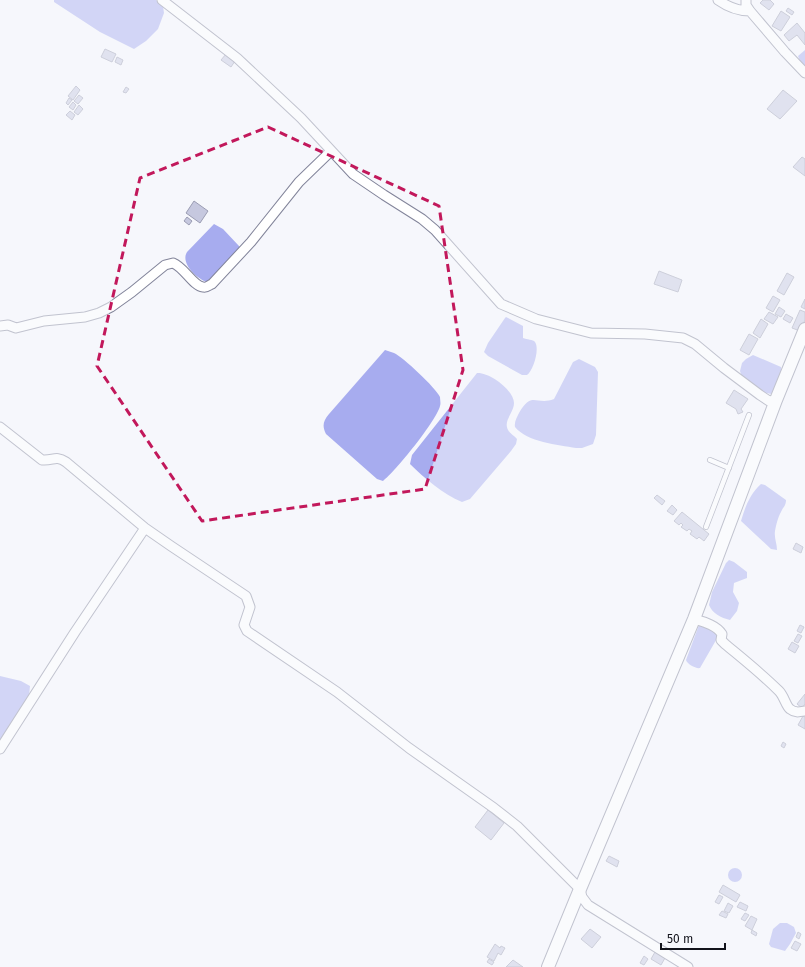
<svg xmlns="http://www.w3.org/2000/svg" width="805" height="967" viewBox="0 0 805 967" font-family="'Fira Sans',sans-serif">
<rect width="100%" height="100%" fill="#f6f7fc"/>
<path fill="#a7acef" d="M54 0H156L163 6 164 13 158 29 146 41 134 49 100 32 54 2Z
M805 50V68L801 64 798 56Z
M214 224 223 229 239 246 240 248 207 282C197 279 180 263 187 252Z
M506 317 523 326V338C527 340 533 339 535 342 540 349 533 371 527 375H522L488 356 484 352 488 343 505 318Z
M385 350C388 351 391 352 394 353 403 357 436 388 440 397 440 399 441 404 440 406 437 420 395 472 383 481L377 479 326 434C322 426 323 421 329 414Z
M753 355 781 367C782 378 777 385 771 394L759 391 742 377 740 371 742 363 746 359Z
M579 359 595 367 598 372 596 435 593 444 582 448H576C558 445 527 442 515 427 514 422 517 417 519 413 532 390 536 406 554 399L573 362Z
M477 373C489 372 514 390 514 403 514 412 505 419 507 427 508 433 514 435 517 439L516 444 511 451 470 499 462 502C443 494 424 478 410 464L412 455Z
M761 484 765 485 786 500C786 506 783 507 781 512 778 517 776 525 775 531 774 538 777 543 777 550L771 549 741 521C745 507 750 494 761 484Z
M729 560 734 562 747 572V578L734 583 733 592 739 603 737 611 730 620C721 618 712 613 709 605L712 592 726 563Z
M702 623 719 635 700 668C696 669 687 664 686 660L699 625Z
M0 676 21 681 30 686 29 696 0 740Z
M728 875a7 7 0 1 1 14 0a7 7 0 1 1-14 0Z
M780 923H787L794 927 796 933 790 944 785 951 771 947 769 944 773 929Z"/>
<path fill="#c6c8df" stroke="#9b9db3" d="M763 0H770L774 4 769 10 760 3Z
M788 8 794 12 792 15 786 11Z
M781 11 790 17 781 31 772 26Z
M797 23 805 33V45L797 35 789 41 784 35Z
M105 49 116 54 112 62 101 57Z
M226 54 235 61 231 67 221 60Z
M117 57 123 60 121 65 115 62Z
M76 86 80 90 73 100 68 96Z
M126 87 129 89 126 93 123 92Z
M783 90 797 101 780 119 767 109Z
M79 95 83 98 78 104 74 101Z
M69 98 72 100 68 105 66 103Z
M73 102 76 105 73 110 69 107Z
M79 105 83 109 78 115 74 112Z
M70 111 75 115 72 120 66 115Z
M802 157 805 159V176L793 167Z
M194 201 208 211 200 223 186 213Z
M187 217 192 221 189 225 184 221Z
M659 271 682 280 678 292 654 284Z
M787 273 794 277 784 295 777 291Z
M773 296 780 300 773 312 766 308Z
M805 299V309L801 307Z
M779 307 785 311 781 317 775 314Z
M800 310 805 312V320L800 331 792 328Z
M769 312 778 317 773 324 764 319Z
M786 314 793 318 790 323 783 319Z
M761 319 768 324 760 338 753 333Z
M749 334 758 339 749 355 740 350Z
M734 390 748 399 741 409 743 412 738 414 736 409 726 403Z
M657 495 665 501 662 505 654 498Z
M672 505 677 510 673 515 667 511Z
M682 512 709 534 704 541 699 537 697 539 690 534 692 531 689 529 687 531 681 527 683 525 681 523 679 525 674 521Z
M796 543 803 547 801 553 793 549Z
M800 625 804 627 801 633 797 631Z
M798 634 802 636 798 643 794 641Z
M792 642 799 646 795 653 788 649Z
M805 694V704L802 708 797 704Z
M803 716 805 717V729L798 725Z
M783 742 786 744 784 748 781 746Z
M488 810 504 823 491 840 475 827Z
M609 856 619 861 617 867 606 861Z
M723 885 740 895 736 902 719 892Z
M719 895 723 897 719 904 715 902Z
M740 902 748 906 746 911 737 907Z
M728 903 733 906 729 913 724 911Z
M722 911 728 914 726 918 719 915Z
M745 913 749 915 745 921 741 919Z
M751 916 757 919 752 930 745 926Z
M590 929 601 937 592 948 581 939Z
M752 930 757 933 756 936 751 933Z
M798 932 801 934 799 939 796 937Z
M795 941 801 944 797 951 791 948Z
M495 944 500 948 501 946 505 948 501 955 498 953 494 961 487 957Z
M655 952 665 958 661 965 651 959Z
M644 956 648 959 644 965 640 963Z
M489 959 494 962 492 965 487 962Z
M513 960 523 967H506Z"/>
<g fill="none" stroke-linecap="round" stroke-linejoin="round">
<g stroke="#82849a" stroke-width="6">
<path id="lane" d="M710 460 729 468
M706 527 749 415"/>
</g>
<g stroke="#82849a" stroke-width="11">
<path id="street" d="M162 0 237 58 301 118 353 174 384 195 422 219 435 230 501 304 536 319 591 333 645 334 683 338 695 344 724 368 760 395 769 401 776 400
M718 0C728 7 737 11 750 11
M746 0V5L750 11 785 52 805 73
M0 326 8 325 16 328 44 321 85 317 99 313 111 307 132 292 165 265 173 263C184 267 193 286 203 287 207 288 209 285 212 284L251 242 299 182 331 151
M0 427 42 460C54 461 55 455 66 462L145 528 171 546 246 596 250 607 244 625 247 631 337 692 409 748 494 808 517 826 580 889 582 897 588 905 688 967
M694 619C704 622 716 625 722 634L721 640 725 644C743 659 762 674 779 691 784 696 786 706 790 709 795 713 799 712 805 711
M0 749 75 632 145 528"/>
</g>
<g stroke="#82849a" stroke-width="14">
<path id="secondary" d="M548 967 580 889 694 619 776 400 805 329"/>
</g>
<use href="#lane" stroke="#fff" stroke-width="4.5"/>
<use href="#street" stroke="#fff" stroke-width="9"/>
<use href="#secondary" stroke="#fff" stroke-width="12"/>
</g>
<path d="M0 0H805V967H0ZM268 127 439 206 463 370 425 489 202 521 97 366 140 178Z" fill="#f6f7fc" fill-opacity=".55" fill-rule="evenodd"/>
<path fill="none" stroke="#c2185b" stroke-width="3" stroke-dasharray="8 5" stroke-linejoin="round" d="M268 127 439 206 463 370 425 489 202 521 97 366 140 178Z"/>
<path d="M661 943v6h64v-6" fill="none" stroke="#12131b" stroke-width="2"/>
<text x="667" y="943" font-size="12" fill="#12131b" stroke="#f6f7fc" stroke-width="3" paint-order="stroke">50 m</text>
</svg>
